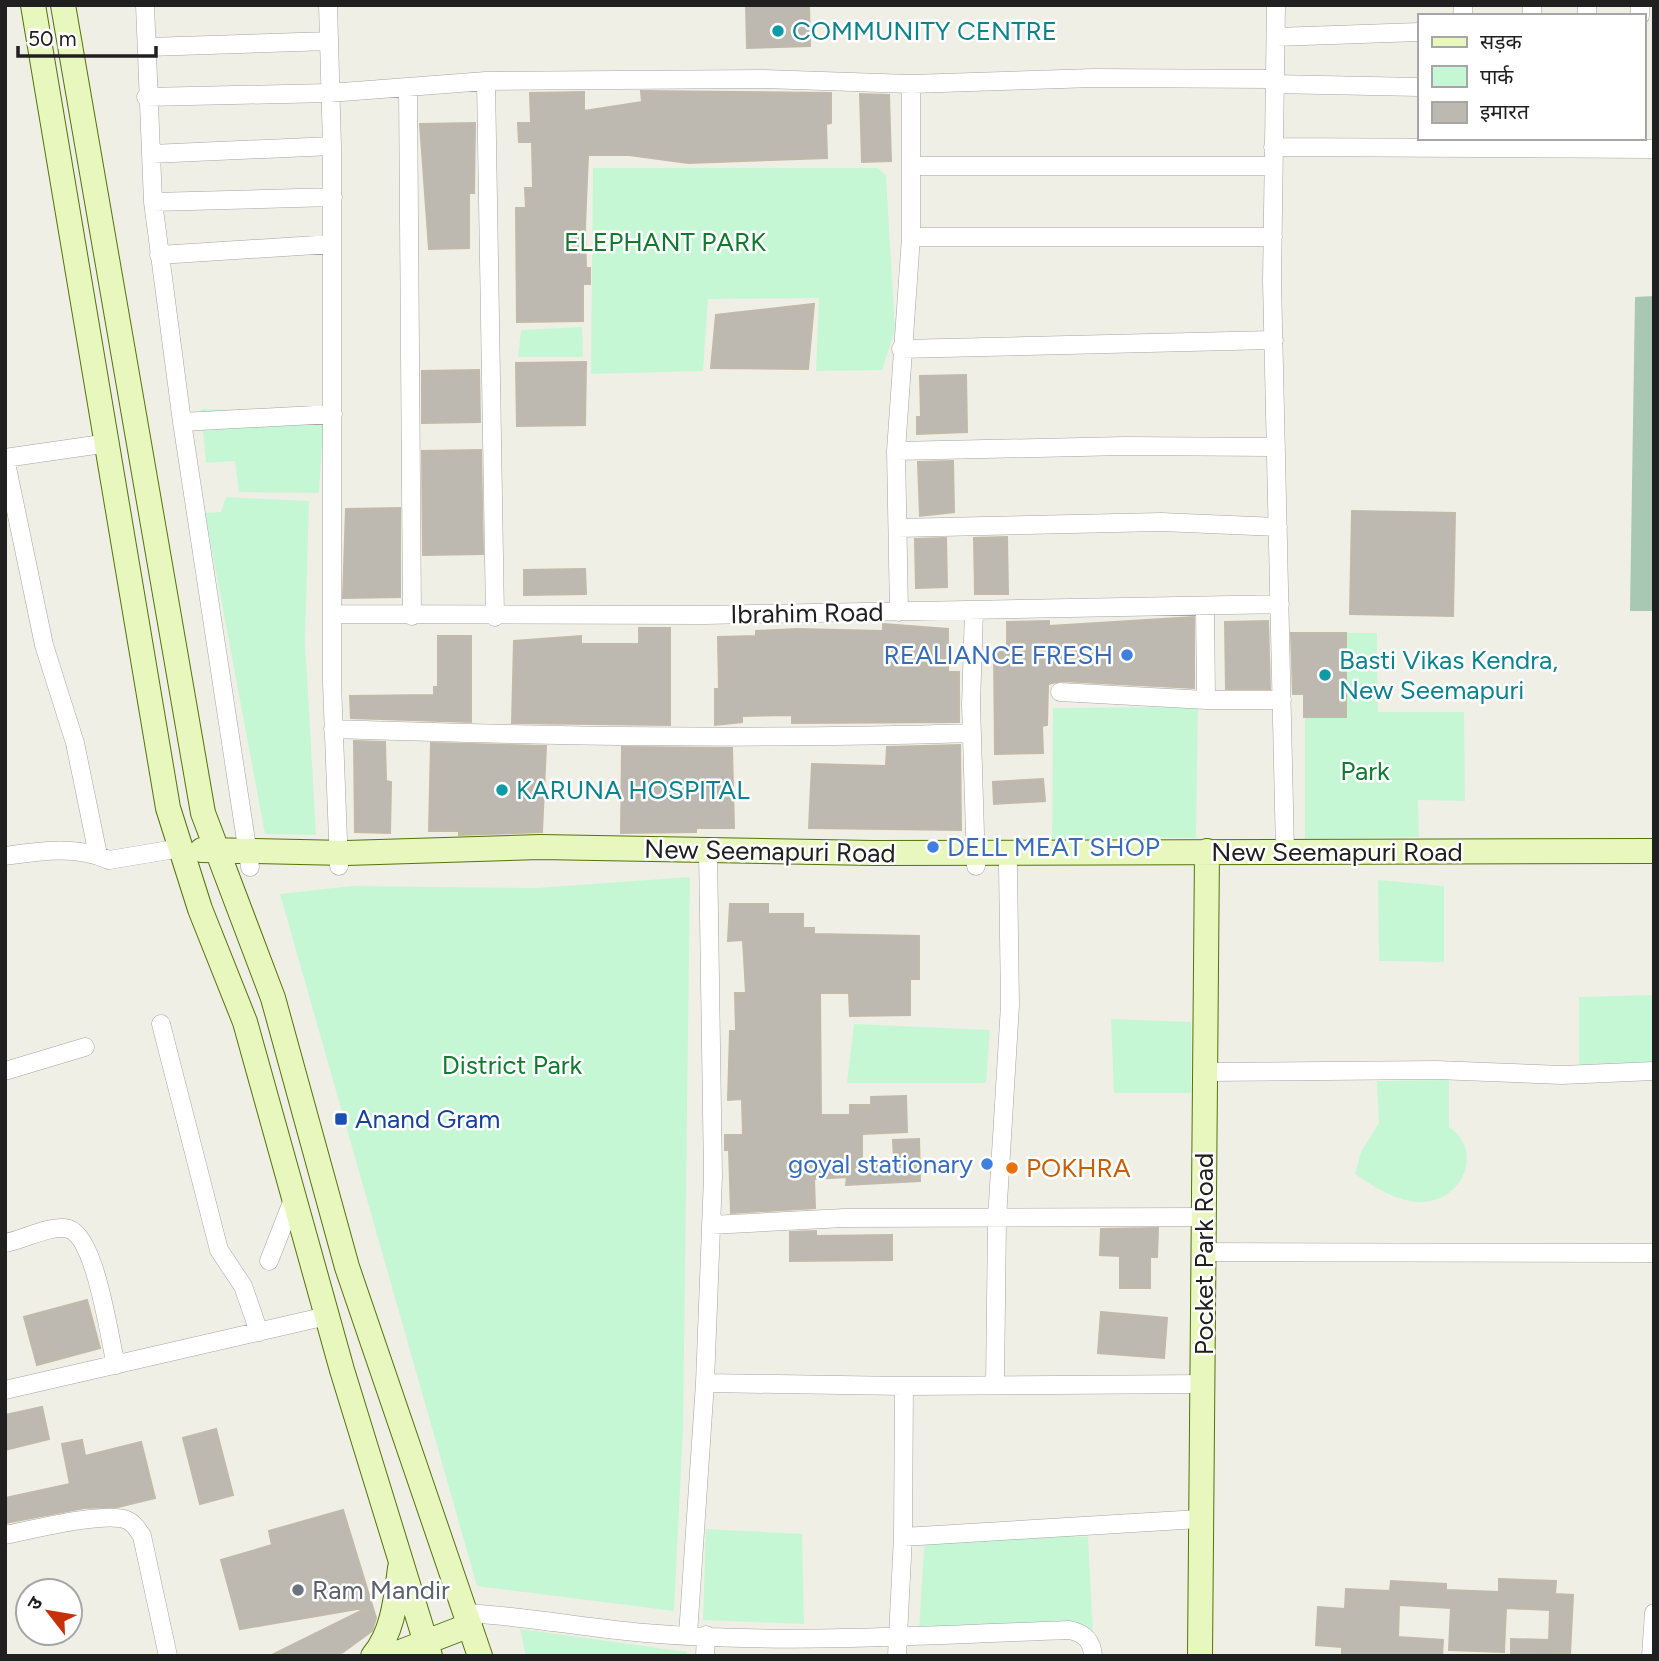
<svg xmlns="http://www.w3.org/2000/svg" width="1659" height="1661" viewBox="0 0 1659 1661" font-family="Figtree,'Noto Sans Devanagari',sans-serif">
<rect width="100%" height="100%" fill="#f0efe6"/>
<path fill="#a8c8b4" d="M1654 296V611H1630L1635 297Z"/>
<path fill="#c6f7d4" d="M593 168H878L886 176 895 330 882 370 816 371 819 298 708 299 703 371 591 374Z
M582 327 583 357H518L521 330Z
M201 409 324 412 319 493 239 492 235 461 206 463Z
M226 497 309 501 305 641 316 835 265 834 205 513 221 512Z
M1305 633H1377L1378 712H1464L1465 801 1418 800 1419 837 1305 839Z
M1198 707 1196 838 1130 837 1052 843 1053 708Z
M690 877 683 1429 674 1611 477 1586 280 894 351 886 537 888Z
M1378 880 1444 886V962L1379 961Z
M1654 995V1070L1579 1071V997Z
M1111 1019 1191 1022V1093H1114Z
M854 1024 990 1030 986 1083H847Z
M1449 1080V1127C1481 1148 1467 1193 1431 1201 1405 1207 1375 1188 1355 1174L1361 1152 1379 1123 1377 1081Z
M706 1529 802 1534 804 1624 703 1620Z
M1007 1533 1088 1537 1093 1635 919 1630 925 1534Z
M520 1629 687 1652V1656H526Z"/>
<path fill="#bdb8b0" stroke="#c1b9a9" stroke-width="2" d="M746 5H809L810 46 747 48Z
M641 91 831 93V123L826 124 827 158 688 163 629 155H588L585 227 586 268H590V284H583V321L517 322 516 208H526L525 188H533L532 142H519L518 123H531L530 93 584 92V111L642 102Z
M860 94 889 95 891 161 862 162Z
M475 123 474 193H469V248L429 249 420 124Z
M814 304 808 369 711 368 716 315Z
M586 362 585 425 517 426 516 363Z
M479 370 480 422 422 423V371Z
M966 375 967 432 917 434V417H921L920 376Z
M481 450 483 554 423 555 422 451Z
M953 461 954 512 920 516 918 462Z
M400 508V597L343 598 346 509Z
M1352 511 1455 513 1453 616 1350 614Z
M1007 537 1008 594H975L974 538Z
M946 538 947 587 916 588 915 539Z
M585 569 586 594 524 595V570Z
M1194 617V688L1061 681 1048 684 1047 725 1042 726 1043 753 995 754 994 651H1007V622L1049 621V626Z
M1268 621 1270 689H1226L1225 622Z
M883 624 948 629V672H959V722L792 723V715L742 716V722L715 725V689H719L718 637 756 636V631L797 629 883 631Z
M639 628H670V725L512 723 514 641 581 636V644H639Z
M1291 633H1346V717H1304V694H1293Z
M438 636H471V722L351 718 350 696 434 695V687H438Z
M354 741 385 742 386 781 391 782 390 833 355 832Z
M431 743 546 746 542 832 459 835V831H429Z
M960 745 961 830 809 828 812 764 886 766 887 747Z
M622 747 732 748 734 828H696V832L621 833Z
M1043 779 1045 801 994 804 993 782Z
M730 904H768V914H803V928H814V934L919 936V979H910V1015L850 1016 849 993H820L821 1115H850V1105H871V1097L906 1096 907 1132 862 1134V1161L894 1160 893 1140 919 1139 920 1181 846 1185 847 1177 814 1179 815 1208 731 1213 729 1150H725V1135H743L742 1099 728 1100 730 1031H736L735 993H746L743 940 728 941Z
M1158 1228 1157 1257H1150V1288H1120V1256L1100 1255 1101 1229Z
M816 1231V1236L892 1235V1260L790 1261V1232Z
M87 1300 100 1348 37 1365 24 1317Z
M1101 1312 1167 1318 1164 1358 1098 1353Z
M42 1407 49 1439 5 1450V1415Z
M216 1429 233 1495 200 1504 183 1438Z
M82 1440 85 1456 141 1442 155 1498 118 1507 84 1508 5 1523V1498L70 1484 62 1444Z
M343 1510 376 1618 372 1631 343 1652 332 1656H270L369 1607 240 1629 221 1560 272 1545 269 1531Z
M1499 1579 1556 1581 1555 1594 1573 1595 1570 1654 1511 1656V1639L1549 1640 1550 1610 1506 1608 1504 1652 1449 1650 1451 1608 1399 1605 1398 1637 1443 1640 1442 1656H1342V1647L1316 1645 1318 1607 1345 1609 1346 1589 1390 1591 1391 1581 1446 1584V1590L1499 1592Z"/>
<g fill="none" stroke-linecap="round" stroke-linejoin="round">
<g stroke="#a4a4a4" stroke-width="19">
<path id="street" d="M145 5 153 202 182 422 333 414
M328 5 332 146V683L339 866
M1276 5 1272 281 1285 851
M1463 5V16
M1532 16V5
M1587 16V5
M1640 16V5
M1276 37 1419 32
M148 47 329 41
M486 81 495 617
M1273 84 1419 87
M408 87 412 616
M146 97 329 93 486 81 764 79 911 84 1094 78 1274 79
M1273 147 1654 149
M151 154 332 146
M912 166H1272
M153 202 333 197
M911 237H1273
M159 255 332 244
M901 349 1274 340
M182 422 250 867
M896 451 1125 446 1276 447
M5 458 44 645 75 743 98 855
M5 458 109 443
M898 528 1161 522 1278 527
M1205 606 1206 700
M974 611 971 705 976 866
M899 612 896 451 911 237V84
M334 614 705 615 1280 604
M1060 692 1206 700H1282
M333 729C546 736 759 740 972 733
M5 856C40 851 76 845 109 860L181 848
M161 1024 219 1250 243 1286 259 1332
M5 1071 85 1047
M1206 1072 1436 1070 1562 1075 1654 1071
M711 1225 844 1218 1205 1217
M5 1243C23 1240 51 1224 69 1229 96 1238 109 1337 116 1365
M1205 1252 1654 1253
M269 1261 294 1197
M705 1383 904 1386 1204 1384
M995 1385 997 1219 1010 1005 1008 866
M5 1390 327 1316
M5 1535C31 1530 105 1511 127 1520 134 1523 138 1530 142 1536L168 1656
M903 1537 1199 1519
M465 1613C526 1616 584 1628 645 1633 786 1645 928 1635 1069 1630 1084 1633 1092 1640 1093 1656
M688 1635 705 1383 713 1176 708 850
M705 1656 706 1635
M897 1656 903 1537 904 1386
M1651 1656 1654 1613"/>
</g>
<g stroke="#527409" stroke-width="26">
<path id="secondary" d="M33 5 168 808 200 909 245 1022 342 1370 430 1656
M63 5 203 813 273 998 347 1267 480 1656
M202 850 346 853 540 847 873 853 1654 851
M373 1656C393 1633 396 1598 400 1568
M390 1656 470 1625
M1200 1656 1207 851"/>
</g>
<use href="#street" stroke="#fff" stroke-width="18"/>
<use href="#secondary" stroke="#e8f7bd" stroke-width="24"/>
</g>
<g fill="#0f9aa8" stroke="#fff" stroke-width="2.5">
<circle cx="778" cy="31" r="7"/>
<circle cx="1325" cy="675" r="7"/>
<circle cx="502" cy="790" r="7"/>
</g>
<g fill="#3f7fe0" stroke="#fff" stroke-width="2.5">
<circle cx="1127" cy="655" r="7"/>
<circle cx="933" cy="847" r="7"/>
<circle cx="987" cy="1164" r="7"/>
</g>
<rect fill="#1a4fb4" stroke="#fff" stroke-width="2.5" x="334" y="1112" width="14" height="14" rx="3.5"/>
<circle fill="#e8710a" stroke="#fff" stroke-width="2.5" cx="1012" cy="1168" r="7"/>
<circle fill="#6b7280" stroke="#fff" stroke-width="2.5" cx="298" cy="1590" r="7"/>
<g text-anchor="middle" dominant-baseline="central" stroke-width="5" stroke-linejoin="round" paint-order="stroke">
<g font-size="26" fill="#0d838f" stroke="#fff" text-anchor="start">
<text x="792" y="31">COMMUNITY CENTRE</text>
<text x="1339" y="660">Basti Vikas Kendra,<tspan x="1339" dy="30">New Seemapuri</tspan></text>
<text x="516" y="790">KARUNA HOSPITAL</text>
</g>
<g font-size="26" fill="#107b2f" stroke="#fff">
<text x="665" y="242">ELEPHANT PARK</text>
<text x="1365" y="771">Park</text>
<text x="512" y="1065">District Park</text>
</g>
<g font-size="26" fill="#202020" stroke="#fff">
<text transform="translate(807 613) rotate(-1)">Ibrahim Road</text>
<text transform="translate(770 851) rotate(1)">New Seemapuri Road</text>
<text x="1337" y="852">New Seemapuri Road</text>
<text transform="translate(1204 1254) rotate(-90)">Pocket Park Road</text>
</g>
<g font-size="26" fill="#366cbe" stroke="#fff" text-anchor="end">
<text x="1113" y="655">REALIANCE FRESH</text>
<text x="947" y="847" text-anchor="start">DELL MEAT SHOP</text>
<text x="973" y="1164">goyal stationary</text>
</g>
<g font-size="26" fill="#164399" stroke="#fff" text-anchor="start">
<text x="355" y="1119">Anand Gram</text>
</g>
<g font-size="26" fill="#c56008" stroke="#fff" text-anchor="start">
<text x="1026" y="1168">POKHRA</text>
</g>
<g font-size="26" fill="#5b616d" stroke="#fff" text-anchor="start">
<text x="312" y="1590">Ram Mandir</text>
</g>
</g>
<rect width="1659" height="1661" fill="none" stroke="#202020" stroke-width="14"/>
<rect x="1418" y="14" width="228" height="126" fill="#ffffff" stroke="#a6a6a6" stroke-width="2"/>
<rect x="1432" y="37" width="35" height="10" fill="#e8f7bd" stroke="#a6a6a6" stroke-width="2"/>
<text x="1480" y="49" font-size="21" fill="#202020">सड़क</text>
<rect x="1432" y="66" width="35" height="21" fill="#c6f7d4" stroke="#a6a6a6" stroke-width="2"/>
<text x="1480" y="84" font-size="21" fill="#202020">पार्क</text>
<rect x="1432" y="102" width="35" height="21" fill="#bdb8b0" stroke="#a6a6a6" stroke-width="2"/>
<text x="1480" y="119" font-size="21" fill="#202020">इमारत</text>
<g transform="translate(49 1612) rotate(301)"><circle r="33" fill="#ffffff" stroke="#a6a6a6" stroke-width="2"/>
<path d="M0-5L12 26L0 18L-12 26Z" fill="#c73008"/>
<text y="-10" font-size="19" font-weight="bold" text-anchor="middle" fill="#202020">उ</text>
</g>
<path d="M18 46v10h138v-10" fill="none" stroke="#202020" stroke-width="3.5"/>
<text x="28" y="46" font-size="21" fill="#202020" stroke="#ffffff" stroke-width="5" paint-order="stroke">50 m</text>
</svg>
